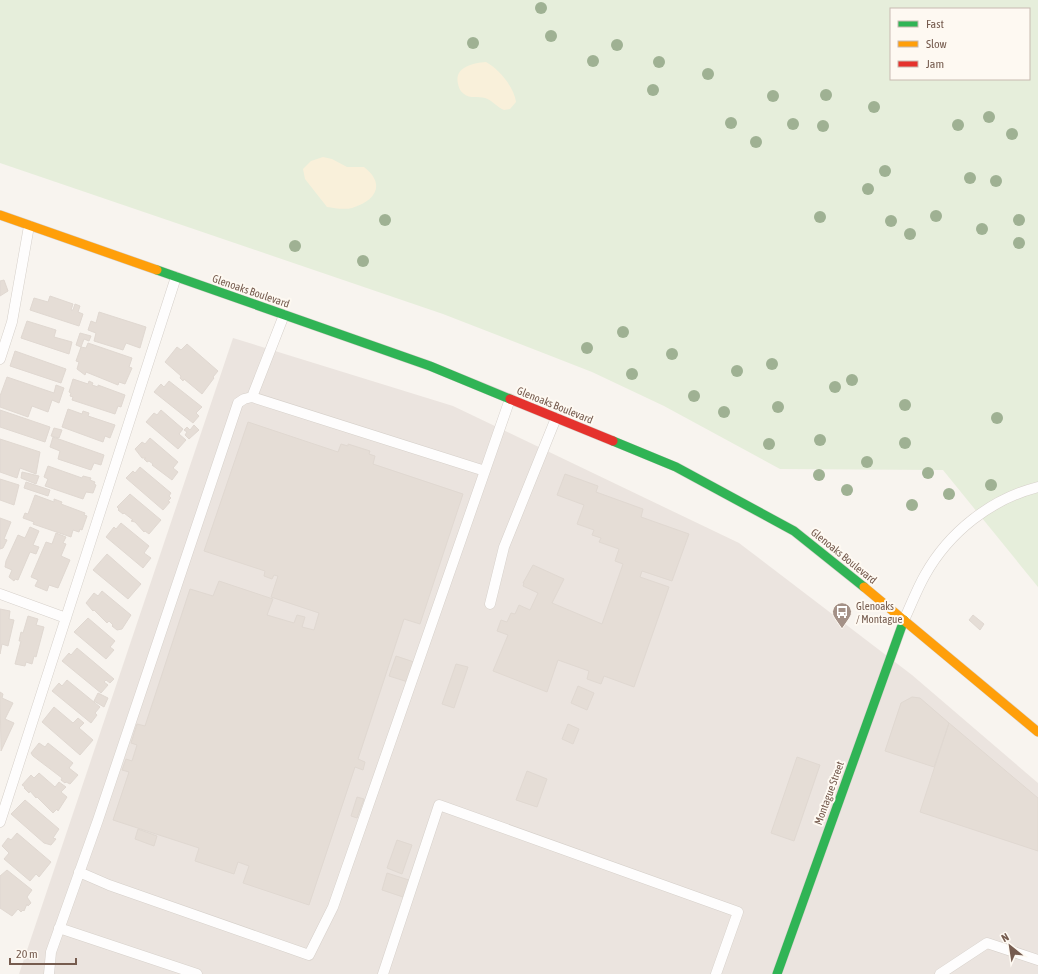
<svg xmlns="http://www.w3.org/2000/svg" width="1038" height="974" viewBox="0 0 1038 974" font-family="'Asap Condensed',sans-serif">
<rect width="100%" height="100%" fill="#f8f4ef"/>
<path fill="#ebe4df" d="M233 338 453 406 739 543 912 675 1038 783V974H19Z"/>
<path fill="#e6eedb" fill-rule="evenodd" d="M0 0H1038V587L943 470 780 469 664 406 592 372 443 314 0 163ZM891 9H1029V79H891Z"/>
<path fill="#f9f0da" d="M486 62C499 69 514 87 516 102L510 109 504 110C497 107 492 100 485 98 478 96 470 99 464 94 460 91 459 88 458 84 454 67 473 63 486 62Z
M323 157 332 159 347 167H364C386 184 376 201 352 208 344 210 334 208 327 207L305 179 303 169 311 161Z"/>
<path fill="#e5ddd6" stroke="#e0d8d1" d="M4 280 8 291 0 296V281Z
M50 296 73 304 71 310H73L75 304 80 306 78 312 83 314 79 326 30 310 34 298 48 302Z
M99 312 146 327 140 348 126 343 123 350 94 341 96 333 88 330 91 321 96 323Z
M27 321 56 330 54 337 72 342 69 354 21 338Z
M80 333 91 336 89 341 84 339 81 347 76 345Z
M88 343 132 358 129 367 132 368 125 384 119 382 118 385 86 372 85 375 77 369 79 362 76 361 81 347 86 348Z
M187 344 218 371 213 377 214 378 202 394 184 379 183 381 180 378 181 376 165 362 177 347 181 350Z
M15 351 66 369 61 383 10 366Z
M7 377 54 393 56 385 64 388 59 403 52 400 48 412 32 406 28 417 0 407V396Z
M73 379 88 384 89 381 93 383 92 385 98 387V385L125 395 121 407 118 406 115 414 72 400 73 397 70 396 71 393 69 392Z
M169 381 202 407 196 413 199 416 193 423 154 392 161 384 164 387Z
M68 409 82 414 83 411 89 413 88 416 115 425 110 438 105 436 103 442 62 427Z
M0 410 50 427 45 442 0 427Z
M161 410 183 429 179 434 186 440 178 449 146 422 154 413 157 415Z
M248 422 338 452 341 444 348 446V444L370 451 369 454 375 456 373 464 463 494 420 624 404 619 358 759 365 762 363 770 355 767 309 905 243 883 249 866 238 862 234 874 195 861 199 848 113 820 129 772 122 770 126 759 132 761 137 745 131 743 137 724 145 726 190 589 213 596 219 581 273 599 267 615 294 623 297 615 305 617 302 627 314 630 319 613 271 597 278 576 274 575 272 579 264 576 265 571 204 551Z
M194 425 199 430 189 439 185 435 187 432 184 430 187 427 190 430Z
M54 428 62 430 59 438 51 436Z
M53 437 104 455 101 465 94 463 91 470 58 459 60 451 50 447Z
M150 438 178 462 173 468 178 472 172 480 152 465 153 464 149 461 147 462 144 459 146 458H142L135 449 142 442 145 444Z
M0 439 40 452 36 474 20 468 17 478 0 472Z
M48 466 82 478 83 476 91 478 90 480 95 482 94 484 96 485 93 493 86 492 83 499 45 486 48 479 44 477Z
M140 467 171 493 169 496 171 498 168 501 170 502 163 510 126 478 133 471 135 473Z
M22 472 39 476 36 484 21 478Z
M565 474 598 486 596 492 643 509 641 517 689 534 672 581 642 571 640 577 669 587 634 687 604 676 601 684 587 679 589 671 558 660 547 692 493 671 508 635 497 631 501 620 507 622 511 613 515 614 519 605 530 610 538 593 523 586 524 583H523L533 565 564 579 552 603 602 624 623 564 615 561 619 549 599 542 601 538 592 535 594 530 577 524 584 505 557 495Z
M0 479 19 485 14 505 0 500Z
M26 482 50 490 48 496 24 488Z
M130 494 161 520 149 534 145 531 144 532 135 522 131 521 133 520 124 513 123 514 118 510 119 509 117 507Z
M35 495 54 502V499L62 502 61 504 85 513 84 515 87 516 82 530 80 529 79 532 73 530 71 537 33 524 34 522 23 518 25 513 28 514Z
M0 518 11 522 4 539 7 540 3 548 0 549Z
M121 523 149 546 144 553 151 558 143 568 106 537 114 527 116 529Z
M30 527 39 531 33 545 39 547 36 554 30 552 18 580 15 579 14 581 9 577 12 570 5 567 6 561 18 535 25 538Z
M56 533 66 537 63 543 66 544 61 556 70 560 58 588 49 585 47 591 35 586 38 580 31 577 46 542 52 544Z
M107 554 141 584 128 599 93 570Z
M102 591 131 615 122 629 117 630 112 626 113 625 109 621 107 623 94 610 93 611 86 603 94 593 98 596Z
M0 609 10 611 9 619 14 620 8 646 2 644 0 654Z
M973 615 984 624 980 630 969 620Z
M28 616 38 619 36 625 44 627 36 657 34 656 32 664 26 662 25 666 15 664 21 641H19L21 632 23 633Z
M88 618 115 641 110 647 114 650 106 659 74 632Z
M77 648 114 679 110 683 106 680 104 682 108 685 101 693 62 661 69 653 71 655Z
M396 656 414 662 408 682 389 676Z
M456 664 468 667 454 708 442 704Z
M67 680 100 707 95 713 97 715 91 723 52 691 59 683 62 686Z
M578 686 594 693 587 710 571 703Z
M0 692 3 694 2 698 13 703 5 719 14 723 1 751Z
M98 693 108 698 104 707 94 701Z
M912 697 920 698 949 723 934 767 885 751 901 703Z
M54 707 73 723 78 718 84 723 79 728 93 740 80 755 42 722Z
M949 723 1038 798V851L920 812Z
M568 724 579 729 573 744 562 739Z
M39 743 45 747 48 743 73 763 69 768 78 775 70 784 66 782 65 783 61 780 62 778 33 756 31 753Z
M797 757 820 765 794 841 771 833Z
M527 771 547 779 537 807 516 800Z
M39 773 55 787 59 782 66 787 61 792 67 797 58 811 57 809 53 813 37 797 36 798 30 791 29 793 24 788 25 787 22 785 31 775 34 778Z
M357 797 364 799 357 818 351 816Z
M25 800 59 829 53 838 56 839 51 845 44 843 11 814Z
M138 829 157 836 154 846 135 839Z
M17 833 51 862 39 877 36 874 30 881 4 859 9 853 2 846 8 838 11 840Z
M397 840 412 845 402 874 387 868Z
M7 870 32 890 27 897 31 903 28 906 27 904 24 911 23 910 21 912 18 909 12 916 0 908V876Z
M387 873 412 881 406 898 382 890Z"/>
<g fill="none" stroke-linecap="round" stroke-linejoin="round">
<g stroke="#d6d0ca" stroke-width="11">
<path id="lane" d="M0 359 12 322 29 226
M252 397 284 315
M0 594 66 618
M490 604 504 547 556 418
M904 620C911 605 917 589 925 575 949 532 991 499 1038 487
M0 822 176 277
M79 872 109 885 309 955 333 907 510 399
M59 928 197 974
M49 974 51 952 98 820 238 403 244 399 252 397 485 471
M383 974 439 805 738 912 716 974
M940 974 987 943 1038 960"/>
</g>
<g stroke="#d6d0ca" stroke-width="10">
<path id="fast" d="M157 270 430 366 510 399
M613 441 676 467 794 531 864 587
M777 974 904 620"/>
</g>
<g stroke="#d6d0ca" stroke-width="10">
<path id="slow" d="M0 215 157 270
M864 587 1038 732"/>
</g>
<g stroke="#d6d0ca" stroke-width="10">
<path id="jam" d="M510 399 613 441"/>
</g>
<use href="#lane" stroke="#fefdfd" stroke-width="10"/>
<use href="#fast" stroke="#30b455" stroke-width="9"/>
<use href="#slow" stroke="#ff9f0a" stroke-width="9"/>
<use href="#jam" stroke="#e5322d" stroke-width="9"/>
</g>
<g fill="#9fb193">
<circle cx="541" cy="8" r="6"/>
<circle cx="551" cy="36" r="6"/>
<circle cx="473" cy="43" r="6"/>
<circle cx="617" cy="45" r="6"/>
<circle cx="593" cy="61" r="6"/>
<circle cx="659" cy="62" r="6"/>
<circle cx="708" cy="74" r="6"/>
<circle cx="653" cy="90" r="6"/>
<circle cx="826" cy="95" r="6"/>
<circle cx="773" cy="96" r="6"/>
<circle cx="874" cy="107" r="6"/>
<circle cx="989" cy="117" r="6"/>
<circle cx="731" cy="123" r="6"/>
<circle cx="793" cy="124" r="6"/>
<circle cx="958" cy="125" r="6"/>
<circle cx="823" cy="126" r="6"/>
<circle cx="1012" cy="134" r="6"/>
<circle cx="756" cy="142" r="6"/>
<circle cx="885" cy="171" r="6"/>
<circle cx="970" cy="178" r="6"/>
<circle cx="996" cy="181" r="6"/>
<circle cx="868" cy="189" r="6"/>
<circle cx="936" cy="216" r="6"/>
<circle cx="820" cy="217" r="6"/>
<circle cx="385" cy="220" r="6"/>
<circle cx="1019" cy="220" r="6"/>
<circle cx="891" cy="221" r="6"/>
<circle cx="982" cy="229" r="6"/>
<circle cx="910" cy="234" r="6"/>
<circle cx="1019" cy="243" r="6"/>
<circle cx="295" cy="246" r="6"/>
<circle cx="363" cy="261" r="6"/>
<circle cx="623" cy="332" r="6"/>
<circle cx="587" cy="348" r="6"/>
<circle cx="672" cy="354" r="6"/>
<circle cx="772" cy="364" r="6"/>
<circle cx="737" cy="371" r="6"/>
<circle cx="632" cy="374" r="6"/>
<circle cx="852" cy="380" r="6"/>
<circle cx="835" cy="387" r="6"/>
<circle cx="694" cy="396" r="6"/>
<circle cx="905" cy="405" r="6"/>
<circle cx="778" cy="407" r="6"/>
<circle cx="724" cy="412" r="6"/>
<circle cx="997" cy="418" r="6"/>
<circle cx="820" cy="440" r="6"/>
<circle cx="905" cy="443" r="6"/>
<circle cx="769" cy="444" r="6"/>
<circle cx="867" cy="462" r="6"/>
<circle cx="928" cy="473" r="6"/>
<circle cx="819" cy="475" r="6"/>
<circle cx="991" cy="485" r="6"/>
<circle cx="847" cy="490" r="6"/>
<circle cx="949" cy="494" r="6"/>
<circle cx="912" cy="505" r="6"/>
</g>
<defs>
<g id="bus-pin" transform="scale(1)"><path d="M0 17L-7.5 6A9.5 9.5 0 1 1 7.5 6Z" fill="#a49187" stroke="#fef9f2"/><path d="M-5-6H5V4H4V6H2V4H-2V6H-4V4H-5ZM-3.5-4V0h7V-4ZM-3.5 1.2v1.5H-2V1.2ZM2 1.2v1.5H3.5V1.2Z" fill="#fff"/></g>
</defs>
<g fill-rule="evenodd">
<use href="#bus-pin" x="842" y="612"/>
</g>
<g text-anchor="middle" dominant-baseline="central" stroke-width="4" stroke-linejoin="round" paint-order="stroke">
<g font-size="11" fill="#765c4f" stroke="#fef9f2">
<text transform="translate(251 291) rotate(19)">Glenoaks Boulevard</text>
<text transform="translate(555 405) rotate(22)">Glenoaks Boulevard</text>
<text transform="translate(844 556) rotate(39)">Glenoaks Boulevard</text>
<text transform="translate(829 793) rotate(-70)">Montague Street</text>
</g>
<g font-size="11" fill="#765c4f" stroke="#fef9f2" text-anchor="start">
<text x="856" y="606">Glenoaks<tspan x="856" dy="13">/ Montague</tspan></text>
</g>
</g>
<rect x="890" y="8" width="140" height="72" fill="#fef9f2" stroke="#c8bab1"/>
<rect x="898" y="21" width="20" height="6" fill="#30b455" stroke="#c8bab1"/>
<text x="926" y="28" font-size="12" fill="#765c4f">Fast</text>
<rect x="898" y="41" width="20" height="6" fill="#ff9f0a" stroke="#c8bab1"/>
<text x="926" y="48" font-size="12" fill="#765c4f">Slow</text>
<rect x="898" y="61" width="20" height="6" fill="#e5322d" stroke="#c8bab1"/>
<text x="926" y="68" font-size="12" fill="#765c4f">Jam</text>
<g transform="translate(1010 946) rotate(330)" stroke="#fef9f2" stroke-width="3" paint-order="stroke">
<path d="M0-3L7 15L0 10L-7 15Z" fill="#765c4f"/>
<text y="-6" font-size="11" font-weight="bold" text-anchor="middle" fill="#765c4f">N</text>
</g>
<path d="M10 958v6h66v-6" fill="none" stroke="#765c4f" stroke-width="2"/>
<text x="16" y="958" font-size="12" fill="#765c4f" stroke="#fef9f2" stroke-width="3" paint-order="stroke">20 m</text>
</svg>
